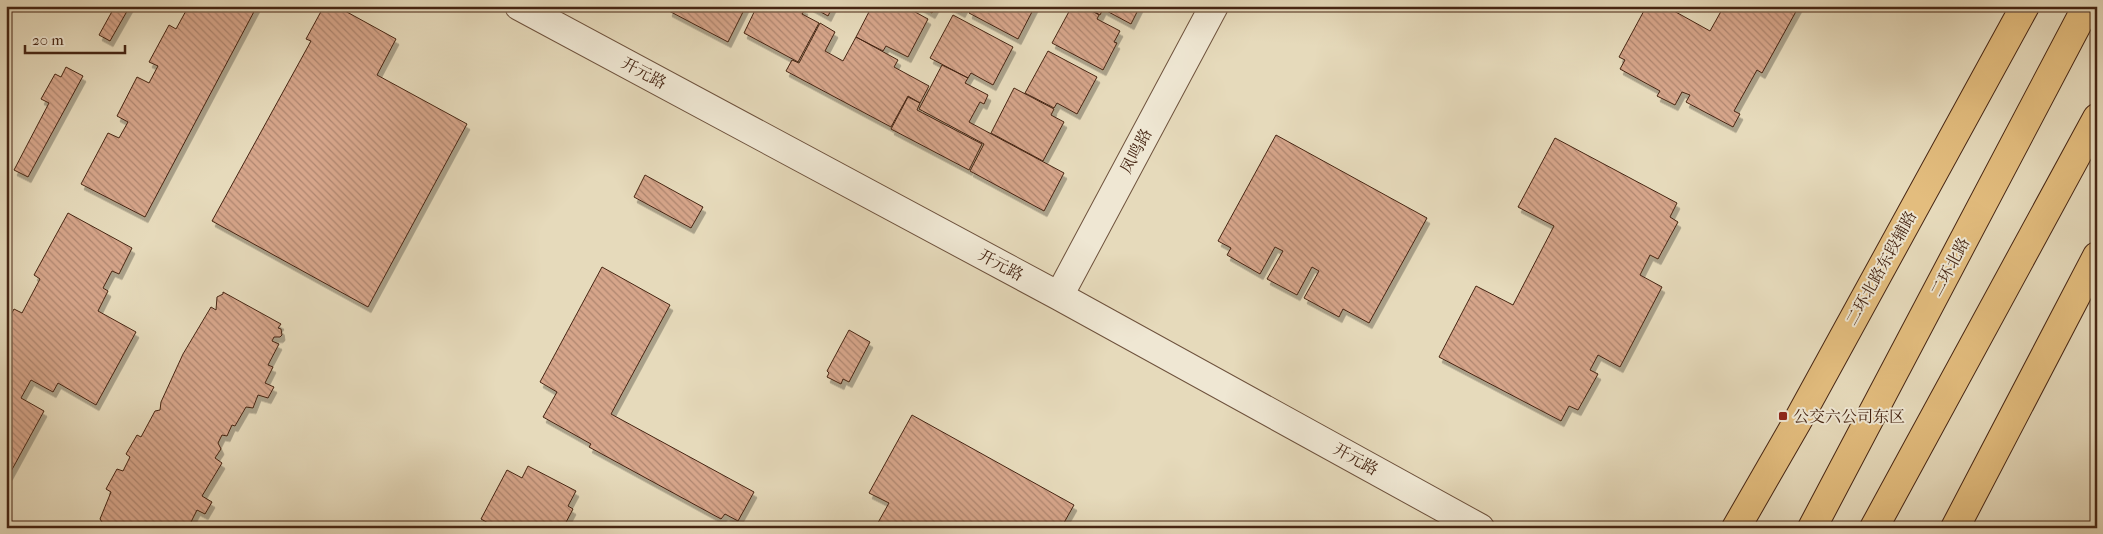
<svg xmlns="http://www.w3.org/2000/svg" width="2103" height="534" viewBox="0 0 2103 534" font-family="'IM FELL French Canon','Noto Serif SC',serif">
<defs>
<pattern id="building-back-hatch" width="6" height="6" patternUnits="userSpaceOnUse" patternTransform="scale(1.25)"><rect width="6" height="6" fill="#d6a58a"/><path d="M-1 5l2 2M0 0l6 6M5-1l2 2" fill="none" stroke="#af8670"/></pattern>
<filter id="shadow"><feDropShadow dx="3" dy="5.5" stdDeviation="0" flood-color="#0004"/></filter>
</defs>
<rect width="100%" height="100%" fill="#e6dabb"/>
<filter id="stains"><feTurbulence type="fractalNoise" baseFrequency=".004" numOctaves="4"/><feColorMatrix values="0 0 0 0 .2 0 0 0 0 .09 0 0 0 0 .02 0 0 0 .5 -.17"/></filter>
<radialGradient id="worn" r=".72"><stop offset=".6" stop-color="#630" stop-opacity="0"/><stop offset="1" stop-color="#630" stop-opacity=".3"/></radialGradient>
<path fill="url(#building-back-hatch)" stroke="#462513" filter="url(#shadow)" d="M115 6H130L110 41 99 35Z
M182 6H257L145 217 81 184 108 133 119 138 128 122 117 116 137 77 149 83 158 66 149 62 169 25 176 29 187 9Z
M324 6H336L396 39 377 75 467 124 368 307 212 221 311 41 306 39Z
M671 6H746L728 42 669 11Z
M757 6H799L805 9 802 14 819 23 798 62 744 33Z
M810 6H833L828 16Z
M872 6H904L928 19 908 57 886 46 883 51 856 37Z
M920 6H936L932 13Z
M951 6H965L962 12Z
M972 6H1035L1018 39 969 13Z
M1072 6H1083L1099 15 1097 19 1120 31 1114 42 1117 43 1103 70 1052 43Z
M1085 6H1140L1131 24 1103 9 1100 15Z
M1654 6H1665L1710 31 1724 6H1799L1762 73 1757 70 1734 111 1740 114 1733 127 1686 102 1690 95 1682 92 1675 105 1657 96 1660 91 1620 69 1625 60 1619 57 1646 7 1652 10Z
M953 15 1013 47 993 85 971 73 968 78 930 58Z
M820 23 835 32 825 51 843 61 856 37 898 60 894 67 929 86 920 103 908 96 891 127 786 71 792 60 799 63Z
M1048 51 1097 77 1077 114 1057 103 1054 108 1025 93Z
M942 65 968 78 965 83 988 95 984 104 980 102 969 122 1064 173 1044 211 970 171 984 144 919 109Z
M66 67 83 76 28 177 14 170 49 103 41 99 55 74 61 77Z
M1014 88 1054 109 1051 115 1064 122 1043 161 991 133Z
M908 97 920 103 917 110 982 144 969 170 891 129Z
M1276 135 1427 218 1369 323 1343 309 1339 317 1304 298 1319 271 1312 267 1297 295 1267 279 1283 251 1275 247 1260 274 1227 255 1231 248 1218 241Z
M1555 138 1677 203 1670 217 1678 222 1658 259 1650 255 1640 275 1662 287 1620 367 1598 355 1590 370 1598 374 1578 410 1569 406 1561 421 1439 357 1476 286 1513 305 1554 226 1518 207Z
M645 175 703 207 691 228 634 197Z
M68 213 132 248 119 274 112 271 103 288 108 291 98 311 136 332 96 405 58 383 53 392 31 380 21 398 44 411 9 475 6 473V324L14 309 22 313 40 279 34 275Z
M602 267 670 305 611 414 754 492 738 521 725 514 721 519 589 447 591 444 543 417 557 392 540 382Z
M223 292 281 324 278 328 281 329 282 335 280 337H274L272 341 279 344 268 365 273 367 265 383 274 387 268 398 258 395 253 408 246 407 235 426 232 425 227 436 222 435 218 443 221 449 215 458 222 463 202 496 212 502 205 514 197 510 189 526 185 524 183 528H105L100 525 102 522 100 519 111 492 106 489 117 469 123 471 130 457 126 454 137 435 141 437 155 411 160 410 161 402 183 354 211 307 216 310 217 297 223 294Z
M849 330 870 342 849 382 843 379 841 384 827 377 829 373 827 371Z
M912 415 1074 505 1061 528H875L889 503 869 493Z
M528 466 576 491 568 506 573 509 563 528H497L481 519 507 470 522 478Z"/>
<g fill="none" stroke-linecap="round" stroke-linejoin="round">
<g stroke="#6e523d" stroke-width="30">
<path id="minor" d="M519 6 1059 296 1480 528
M1059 296 1214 6"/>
</g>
<g stroke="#462513" stroke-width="30">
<path id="major" d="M1736 528 1797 422 2025 6
M1955 528 2097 256"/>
</g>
<g stroke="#462513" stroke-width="30">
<path id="highway" d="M1812 528 2087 6
M1874 528 2097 118"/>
</g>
<use href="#minor" stroke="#efe7d3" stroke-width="28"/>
<use href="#major" stroke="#e3bd7e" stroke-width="28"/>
<use href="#highway" stroke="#e3bd7e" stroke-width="28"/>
</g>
<rect fill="#8f2418" stroke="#efe7d3" stroke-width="2" x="1778" y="411" width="10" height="10" rx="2.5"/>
<g text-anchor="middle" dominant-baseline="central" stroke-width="4" stroke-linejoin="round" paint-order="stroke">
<g font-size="16" fill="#462513" stroke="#efe7d3">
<text transform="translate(644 73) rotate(28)">开元路</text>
<text transform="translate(1136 151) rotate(-62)">凤鸣路</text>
<text transform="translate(1001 265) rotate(28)">开元路</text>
<text transform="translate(1950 267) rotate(-62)">二环北路</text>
<text transform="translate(1881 268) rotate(-61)">二环北路东段辅路</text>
<text transform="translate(1356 459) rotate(29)">开元路</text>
</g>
<g font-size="16" fill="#462513" stroke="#efe7d3" text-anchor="start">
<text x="1793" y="416">公交六公司东区</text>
</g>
</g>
<rect width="2103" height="534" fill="none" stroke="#e6dabb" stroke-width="25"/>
<rect x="8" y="8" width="2088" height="519" fill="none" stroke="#462513" stroke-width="2.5"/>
<rect x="12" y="12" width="2078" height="509" fill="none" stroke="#462513"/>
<path d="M25 45v8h100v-8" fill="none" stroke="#462513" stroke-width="2.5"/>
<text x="32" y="45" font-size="15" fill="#462513" stroke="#efe7d3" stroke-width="4" paint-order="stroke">20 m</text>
<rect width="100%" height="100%" filter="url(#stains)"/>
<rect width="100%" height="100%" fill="url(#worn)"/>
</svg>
